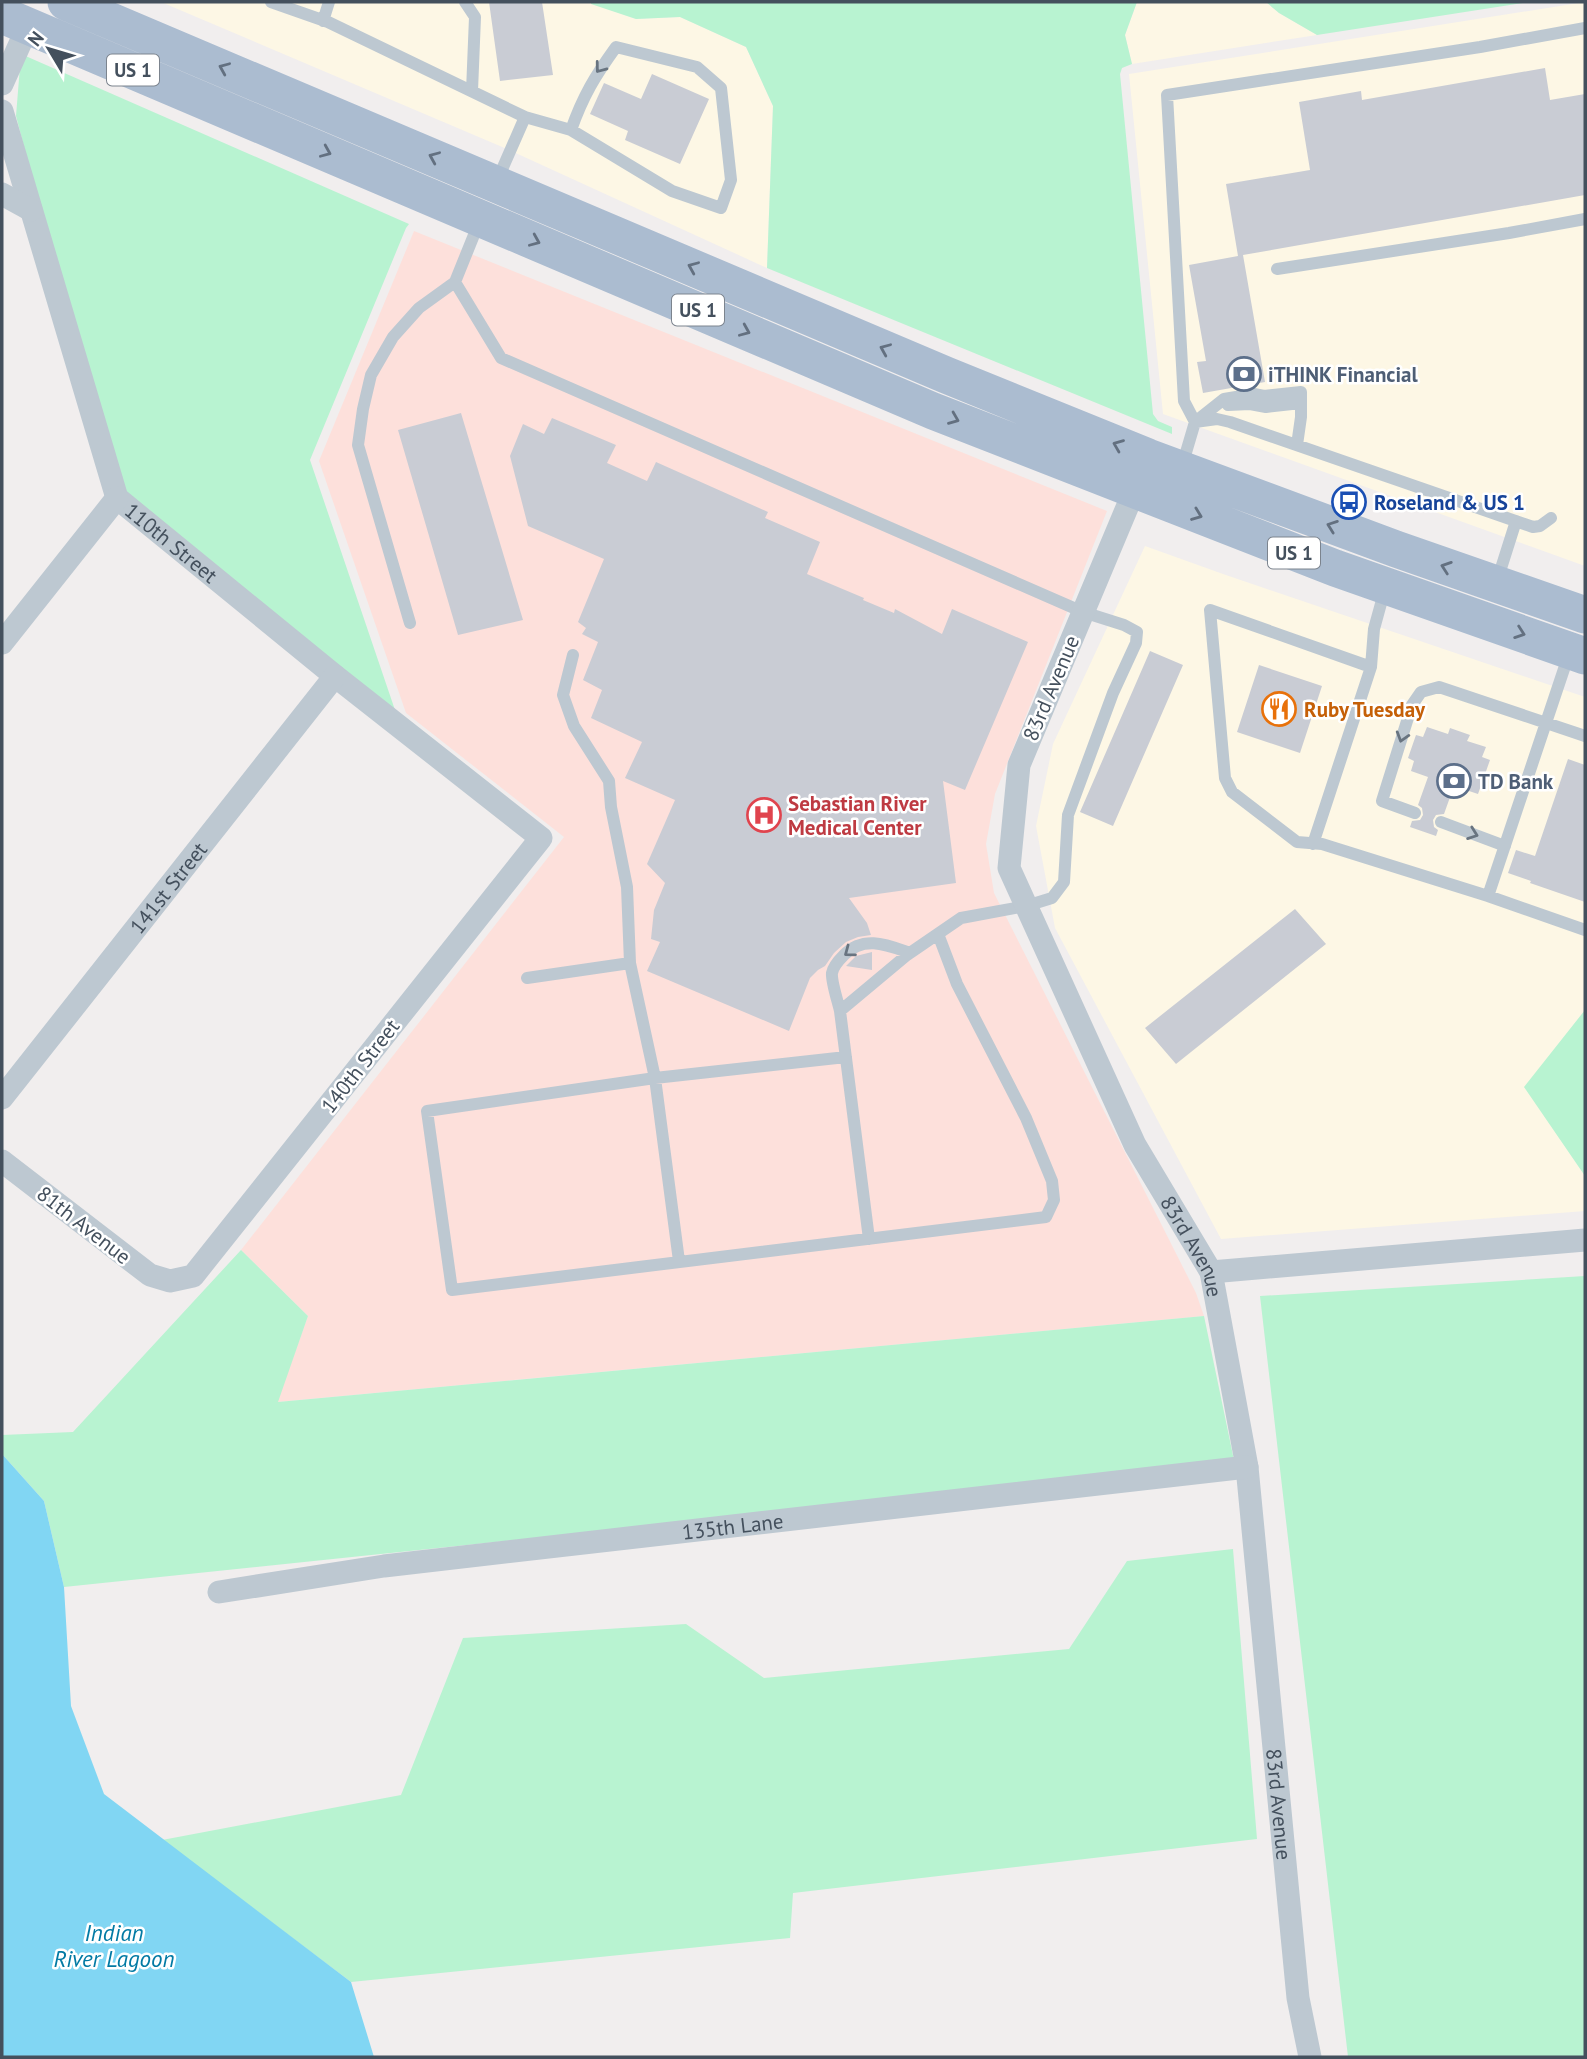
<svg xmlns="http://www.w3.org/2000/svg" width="1587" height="2059" viewBox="0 0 1587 2059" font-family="'PT Sans',sans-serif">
<rect width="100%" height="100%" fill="#f1eeee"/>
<path fill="#fdf7e5" d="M161 2H588L636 19 680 17 746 47 773 106 767 268 507 149Z
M1137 2H1266L1279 13 1317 35 1132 64 1125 35Z
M1585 2V566L1163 414 1129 74Z
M1145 546 1223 574 1585 697V1010L1525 1087 1585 1176V1211L1221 1239 1055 928 1036 826 1053 744Z"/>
<path fill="#fde0db" d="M414 231 1107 511 995 794 986 844 994 893 1196 1293 1204 1316 277 1402 308 1316 241 1250 564 837 406 713 319 461Z"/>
<path fill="#b8f3d1" d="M591 2H1137L1125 35 1132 64 1122 68 1120 74 1153 414 1158 421 1172 427V434L767 268 773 106 746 47 680 17 636 19 591 4Z
M1266 2H1530L1317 35 1279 13Z
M21 54 409 224 406 228 310 460 396 713 121 505 75 342 16 116Z
M1585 1010V1176L1524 1087Z
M241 1250 308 1316 278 1402 1204 1316 1235 1465 64 1587 44 1501 2 1454V1435L73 1432Z
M1585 1276V2057H1348L1260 1296Z
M1233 1549 1257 1839 793 1893 790 1938 351 1982 162 1840 401 1795 463 1638 686 1624 764 1678 1069 1649 1127 1561Z"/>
<path fill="#81d6f3" d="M2 1454 44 1501 64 1587 71 1706 104 1794 351 1982 374 2057H2Z"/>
<path fill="#c9ccd4" d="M489 2H542L553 75 500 81Z
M1545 68 1550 100 1585 94V195L1243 255 1265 382 1203 393 1197 362 1206 361 1189 265 1238 256 1226 184 1310 170 1299 102 1361 91 1362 100Z
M652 74 709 99 680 164 625 140 628 131 590 114 604 83 641 99Z
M461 413 523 620 458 635 398 430Z
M552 418 616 445 607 463 647 481 656 462 768 512 765 518 820 542 807 574 864 598 863 600 894 613 895 609 942 634 952 609 1028 642 965 790 943 781 956 883 849 898 867 923 871 935 858 937 846 942 834 953 825 966 818 970 810 978 789 1031 647 971 660 942 651 939 654 910 665 883 647 864 675 800 625 778 642 742 591 718 602 690 583 680 598 642 582 634 586 628 578 622 604 559 528 526 510 456 523 424 544 434Z
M1150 651 1183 665 1113 826 1080 812Z
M1259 665 1322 686 1300 753 1237 732Z
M1427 727 1448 734 1450 728 1470 735 1467 741 1486 747 1482 757 1490 760 1478 794 1454 786 1444 814 1436 815 1433 820 1434 827 1438 830 1436 836 1410 827 1412 821 1420 820 1423 815 1422 808 1418 805 1428 777 1411 771 1414 761 1408 758 1416 735 1423 737Z
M1568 759 1585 765V902L1530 883 1531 881 1508 873 1516 850 1535 856Z
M1295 909 1326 944 1176 1064 1145 1028Z
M872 952V970L846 966 856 956Z"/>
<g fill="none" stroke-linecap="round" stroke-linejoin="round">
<path stroke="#bdc8d1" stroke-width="12" d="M271 2 328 22 525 117 497 181
M465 2 475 17 472 91
M323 21 329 2
M525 117 571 130 672 191 721 208 731 180 721 88 697 67 616 47C595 76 583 96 571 130
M1277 269 1509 233 1585 219
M455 282 501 358 1083 612 1124 625 1137 632 1136 643 1113 693 1068 815 1064 882 1052 898 1026 906 961 918 907 955 840 1011
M1228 405 1250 404 1266 407 1301 403
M1297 445 1301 417V392L1264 396 1254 394 1224 399 1195 422 1184 401 1167 95 1480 47 1585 28
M1182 466 1195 422 1217 419 1230 422 1533 527 1540 526 1551 518
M1497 581 1516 521
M410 623 358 445 363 409 371 375 393 337 419 308 455 282 480 220
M573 655 563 695 574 726 609 781 611 807 627 887 630 963 655 1078 679 1261
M1371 667 1210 610 1225 778 1232 792 1297 842 1322 844 1488 896 1585 930
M1415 813 1382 801 1412 705 1421 692 1439 687 1585 736
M1441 822 1505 846
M1313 844 1371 667 1374 629 1385 589
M1488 896 1569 654
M527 978 630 963
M846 1057 655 1078 427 1111 452 1290 1046 1217 1054 1200 1052 1181 1026 1118 957 984 938 934
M869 1239 840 1011C838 1002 831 981 832 973 833 967 840 959 844 955 864 935 887 945 910 953"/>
<g stroke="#bdc8d1" stroke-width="23">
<path d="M2 84 28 26"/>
<path id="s1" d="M2 111 117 498 335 676 541 838 193 1276 170 1281 150 1275 2 1161"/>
<path d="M2 194 31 210"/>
<path id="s2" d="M1134 491 1019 765 1009 868 1135 1145 1211 1272 1247 1467 1298 1998 1310 2057"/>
<path d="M2 643 117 498"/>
<path id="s3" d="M2 1098 335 676"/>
<path d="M1211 1272 1585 1240"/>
<path id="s4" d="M219 1592 384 1566 1247 1467"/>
</g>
<path stroke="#abbcd0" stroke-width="37" d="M66 2 946 375 1148 457 1396 549 1585 615
M2 15 933 411 1335 568 1585 656"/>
</g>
<defs><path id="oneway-chevron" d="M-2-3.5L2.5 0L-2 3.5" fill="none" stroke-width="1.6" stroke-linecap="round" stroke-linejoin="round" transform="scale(1.75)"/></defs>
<g stroke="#637080">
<use href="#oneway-chevron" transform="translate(224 68) rotate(-157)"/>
<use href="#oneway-chevron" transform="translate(326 152) rotate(23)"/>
<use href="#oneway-chevron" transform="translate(434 157) rotate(-157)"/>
<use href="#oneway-chevron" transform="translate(535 241) rotate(23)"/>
<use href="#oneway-chevron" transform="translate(693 267) rotate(-157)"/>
<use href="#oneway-chevron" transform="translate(745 331) rotate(23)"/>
<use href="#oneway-chevron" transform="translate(885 349) rotate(-157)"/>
<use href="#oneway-chevron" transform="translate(954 419) rotate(22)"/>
<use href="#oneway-chevron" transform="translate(1118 445) rotate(-158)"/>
<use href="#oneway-chevron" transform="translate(1197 515) rotate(21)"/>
<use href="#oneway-chevron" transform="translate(1332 526) rotate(-160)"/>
<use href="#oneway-chevron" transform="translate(1446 567) rotate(-161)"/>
<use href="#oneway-chevron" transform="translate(1520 633) rotate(19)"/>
</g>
<g stroke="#687480">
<use href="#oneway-chevron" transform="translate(600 68) rotate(127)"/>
<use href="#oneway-chevron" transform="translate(1402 737) rotate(107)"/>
<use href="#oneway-chevron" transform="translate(1473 834) rotate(20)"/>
<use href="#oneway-chevron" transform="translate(849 952) rotate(143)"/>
</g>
<defs>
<g id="bank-ring" transform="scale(1.75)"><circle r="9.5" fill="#fff" stroke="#5c6f8a" stroke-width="1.5"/><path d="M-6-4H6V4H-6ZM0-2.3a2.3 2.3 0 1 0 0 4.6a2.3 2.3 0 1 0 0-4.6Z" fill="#5c6f8a"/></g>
<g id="bus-ring" transform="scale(1.75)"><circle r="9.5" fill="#fff" stroke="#1a4fb4" stroke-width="1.5"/><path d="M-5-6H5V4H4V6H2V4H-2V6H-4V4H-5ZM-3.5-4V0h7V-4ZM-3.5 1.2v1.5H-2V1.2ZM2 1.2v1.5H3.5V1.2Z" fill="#1a4fb4"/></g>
<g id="restaurant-ring" transform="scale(1.75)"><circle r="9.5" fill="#fff" stroke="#e8710a" stroke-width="1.5"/><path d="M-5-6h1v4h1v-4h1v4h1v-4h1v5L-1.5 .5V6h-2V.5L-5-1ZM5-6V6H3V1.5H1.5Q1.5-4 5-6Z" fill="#e8710a"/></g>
<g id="hospital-ring" transform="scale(1.75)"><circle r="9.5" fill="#fff" stroke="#e0444e" stroke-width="1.5"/><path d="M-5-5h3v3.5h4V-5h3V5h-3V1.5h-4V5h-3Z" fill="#e0444e"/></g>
</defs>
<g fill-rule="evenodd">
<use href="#bank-ring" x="1244" y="374"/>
<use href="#bus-ring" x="1349" y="502"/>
<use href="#restaurant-ring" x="1279" y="709"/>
<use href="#bank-ring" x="1454" y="781"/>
<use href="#hospital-ring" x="764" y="815"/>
</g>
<g text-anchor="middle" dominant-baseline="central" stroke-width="5" stroke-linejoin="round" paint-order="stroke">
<g fill="#fff" stroke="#7c848e" stroke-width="2">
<rect x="107" y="54.5" width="52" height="31" rx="5"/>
<rect x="672" y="294.5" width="52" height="31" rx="5"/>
<rect x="1268" y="537.5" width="52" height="31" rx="5"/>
</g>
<g font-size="19" font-weight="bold" fill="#44505d">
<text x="133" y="70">US 1</text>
<text x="698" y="310">US 1</text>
<text x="1294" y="553">US 1</text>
</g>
<g font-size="21" font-weight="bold" fill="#4e5e75" stroke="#fff" text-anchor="start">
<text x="1268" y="374">iTHINK Financial</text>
<text x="1478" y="781">TD Bank</text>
</g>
<g font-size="21" font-weight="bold" fill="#164399" stroke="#fff" text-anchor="start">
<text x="1374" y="502">Roseland &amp; US 1</text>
</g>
<g font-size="21" fill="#44505d" stroke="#fff">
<text stroke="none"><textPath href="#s1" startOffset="474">110th Street</textPath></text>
<text transform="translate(1051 688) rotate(-67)">83rd Avenue</text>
<text stroke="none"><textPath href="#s3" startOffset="268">141st Street</textPath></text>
<text transform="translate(360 1066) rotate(-52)">140th Street</text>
<text transform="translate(84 1225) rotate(38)">81th Avenue</text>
<text stroke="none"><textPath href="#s2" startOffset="822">83rd Avenue</textPath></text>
<text stroke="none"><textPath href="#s4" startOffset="518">135th Lane</textPath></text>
<text stroke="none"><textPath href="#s2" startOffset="1390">83rd Avenue</textPath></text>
</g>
<g font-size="21" font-weight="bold" fill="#c56008" stroke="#fff" text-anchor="start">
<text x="1304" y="709">Ruby Tuesday</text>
</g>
<g font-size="21" font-weight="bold" fill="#be3a42" stroke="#fff" text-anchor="start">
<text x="788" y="803">Sebastian River<tspan x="788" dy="24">Medical Center</tspan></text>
</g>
<g font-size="23" font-style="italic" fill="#027aa4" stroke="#fff">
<text x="114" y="1932">Indian<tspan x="114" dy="26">River Lagoon</tspan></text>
</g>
</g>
<rect width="1587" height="2059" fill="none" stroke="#44505d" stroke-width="7"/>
<g transform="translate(49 49) rotate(308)" stroke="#ffffff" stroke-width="5" paint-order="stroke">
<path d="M0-5L12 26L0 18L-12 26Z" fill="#44505d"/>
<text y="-10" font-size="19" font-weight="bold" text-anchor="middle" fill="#44505d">N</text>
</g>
</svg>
